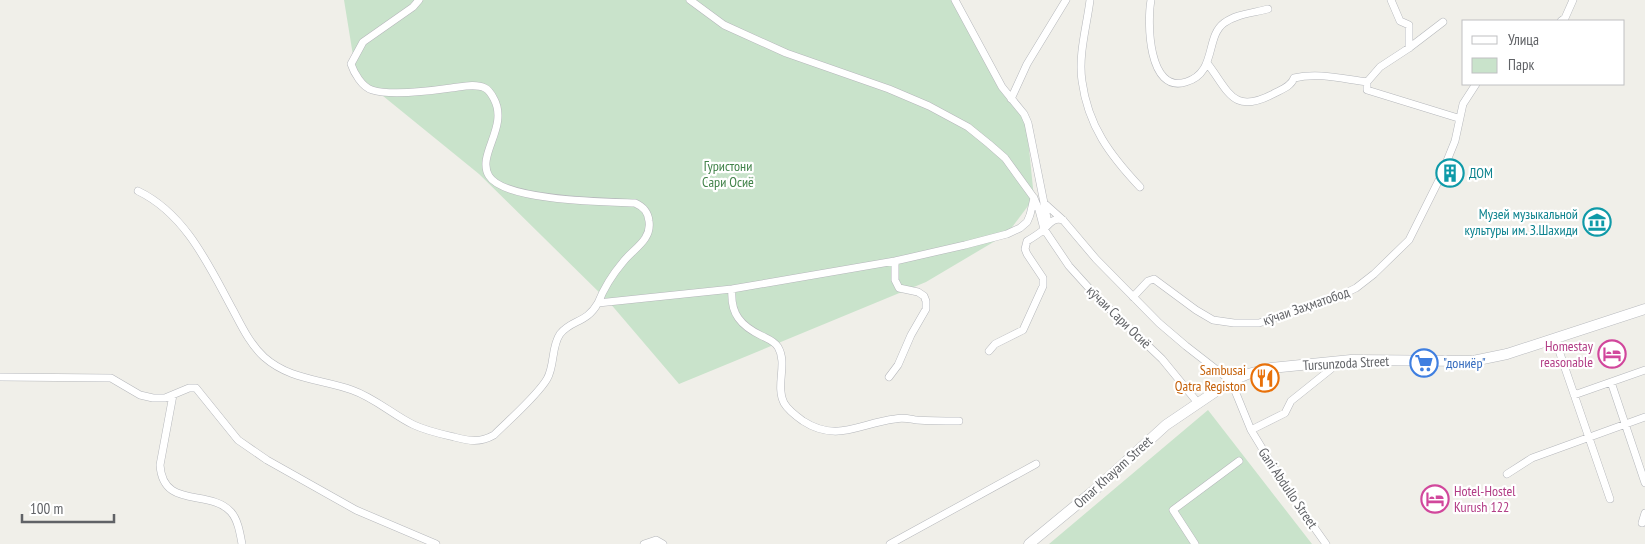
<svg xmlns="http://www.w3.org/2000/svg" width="1645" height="544" viewBox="0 0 1645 544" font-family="'PT Sans Narrow',sans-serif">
<rect width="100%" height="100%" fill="#f0efe9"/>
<path fill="#c9e3cb" d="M344 0H953L1002 87 1026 119 1034 198 1007 234 926 282 679 384 609 302 479 174 356 74Z
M1208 410 1312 544H1049Z"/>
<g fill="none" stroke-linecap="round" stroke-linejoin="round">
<g stroke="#b5b7bb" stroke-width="8">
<path id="street" d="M419 0 413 7 363 42 351 64C354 73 362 87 372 90 391 96 430 91 451 88 461 87 475 83 485 88 489 90 492 95 494 99 509 127 476 155 489 176 504 201 607 202 635 203 644 207 648 212 649 221 652 240 633 249 623 262 612 275 604 288 598 303L732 289 895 261 965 245 1007 234 1020 228 1027 222 1030 215 1034 198
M690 0 724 25 786 53 889 89 929 106 968 127 989 144 1005 158 1034 198 1039 210 1044 229 1069 266 1097 297 1162 359 1198 403
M955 0 1002 87 1024 114 1028 123 1048 223
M1090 0C1087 25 1078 55 1082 81 1088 126 1110 155 1140 187
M1151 0C1147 22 1148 94 1186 82 1217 73 1205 37 1224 23 1236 14 1253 13 1268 9
M1391 0 1400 21 1409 25V48
M1561 21 1565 18 1573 0
M1207 63C1229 91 1232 115 1273 94 1280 90 1291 87 1294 78 1318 72 1343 79 1367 82L1380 67 1409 48 1443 22
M1367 82V90L1458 118
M1011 99 1027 64 1066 0
M138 191C186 214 209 266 233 310 242 327 250 344 264 357 290 380 321 379 352 390 375 398 393 415 414 425 427 431 441 434 454 437 469 441 480 443 494 435 509 420 537 396 547 379 555 365 551 347 560 334 572 319 586 324 598 303
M1044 203 1063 220 1096 259 1159 323 1186 346 1231 381 1251 430 1287 489 1326 544
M732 289C730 314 741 326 762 336 768 339 774 341 778 347 788 364 775 385 784 403 788 410 796 416 803 421 837 443 860 423 895 419 903 417 910 419 917 420 931 421 946 421 959 421
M1133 297 1148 281 1154 279 1196 310 1213 320 1234 323H1259L1333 299 1356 288 1374 274 1409 240 1440 178 1455 141 1463 104 1476 84
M1555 339 1610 499
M989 351 995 344 1023 330 1043 286V278L1027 254 1025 249 1027 241C1032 238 1037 235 1042 231 1049 225 1052 217 1063 220
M0 377 111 378 140 395 153 398H165L189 388H196L238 440 267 460 356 510 436 544
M889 377 898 365 911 335 926 309V301L924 296 918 292 899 288 895 280V261
M1611 382 1645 483
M173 395 160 465C163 510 209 488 231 512 238 520 240 533 242 544
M1574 395 1645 370
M1251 430 1285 413 1291 401 1331 369 1334 362
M1507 474 1532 458 1645 417
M1642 523 1645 513
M644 544 656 540 663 544
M890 544 1036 464
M1195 544 1173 510 1239 461"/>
</g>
<g stroke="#b7b9bd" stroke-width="11">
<path id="secondary" d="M1029 544 1097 488 1166 425 1231 381 1248 374 1271 368 1351 360 1473 361 1507 354 1645 309"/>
</g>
<use href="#street" stroke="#fff" stroke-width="7"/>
<use href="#secondary" stroke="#fff" stroke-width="10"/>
</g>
<defs>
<g id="building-ring" transform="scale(1.4375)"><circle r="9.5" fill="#fff" stroke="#0f9aa8" stroke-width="1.5"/><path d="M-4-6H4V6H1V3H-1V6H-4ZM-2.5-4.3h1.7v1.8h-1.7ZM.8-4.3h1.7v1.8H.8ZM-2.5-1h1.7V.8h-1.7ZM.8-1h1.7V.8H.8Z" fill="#0f9aa8"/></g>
<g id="museum-ring" transform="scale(1.4375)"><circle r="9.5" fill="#fff" stroke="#0f9aa8" stroke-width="1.5"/><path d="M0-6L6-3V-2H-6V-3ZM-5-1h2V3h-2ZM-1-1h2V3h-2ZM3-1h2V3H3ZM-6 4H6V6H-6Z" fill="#0f9aa8"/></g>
<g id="hotel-ring" transform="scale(1.4375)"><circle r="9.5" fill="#fff" stroke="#d1479c" stroke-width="1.5"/><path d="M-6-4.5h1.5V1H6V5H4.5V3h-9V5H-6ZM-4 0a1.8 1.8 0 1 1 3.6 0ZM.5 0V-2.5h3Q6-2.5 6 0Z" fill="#d1479c"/></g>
<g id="supermarket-ring" transform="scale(1.4375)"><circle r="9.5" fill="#fff" stroke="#3f7fe0" stroke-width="1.5"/><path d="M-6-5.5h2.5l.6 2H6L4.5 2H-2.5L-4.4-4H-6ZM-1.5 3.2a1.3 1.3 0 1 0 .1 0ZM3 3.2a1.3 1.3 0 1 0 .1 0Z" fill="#3f7fe0"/></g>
<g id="restaurant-ring" transform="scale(1.4375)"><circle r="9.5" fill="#fff" stroke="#e8710a" stroke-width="1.5"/><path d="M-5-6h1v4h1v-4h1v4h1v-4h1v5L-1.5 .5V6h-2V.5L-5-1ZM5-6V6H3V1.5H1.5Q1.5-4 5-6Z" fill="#e8710a"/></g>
</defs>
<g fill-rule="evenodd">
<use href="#building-ring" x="1450" y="173"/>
<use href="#museum-ring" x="1597" y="222"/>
<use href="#hotel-ring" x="1612" y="354"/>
<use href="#supermarket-ring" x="1424" y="363"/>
<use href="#restaurant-ring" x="1265" y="378"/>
<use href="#hotel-ring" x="1435" y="499"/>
</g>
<g text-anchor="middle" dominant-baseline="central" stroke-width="4.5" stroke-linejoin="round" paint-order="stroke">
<g font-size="14" fill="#42834a" stroke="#fff">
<text x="728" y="166">Гуристони<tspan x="728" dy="16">Сари Осиё</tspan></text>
</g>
<g font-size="14" fill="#0d838f" stroke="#fff" text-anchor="start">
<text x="1469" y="173">ДОМ</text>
<text x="1578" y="214" text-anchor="end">Музей музыкальной<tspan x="1578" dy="16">культуры им. З.Шахиди</tspan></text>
</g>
<g font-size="14" fill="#606266" stroke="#fff">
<text transform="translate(1306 306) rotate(-19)">кӯчаи Заҳматобод</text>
<text transform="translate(1119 317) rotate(44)">кӯчаи Сари Осиё</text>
<text transform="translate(1346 363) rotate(-3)">Tursunzoda Street</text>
<text transform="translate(1113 472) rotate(-42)">Omar Khayam Street</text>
<text transform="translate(1288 488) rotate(56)">Gani Abdullo Street</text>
</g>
<g font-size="14" fill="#b23c85" stroke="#fff" text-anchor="end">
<text x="1593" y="346">Homestay<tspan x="1593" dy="16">reasonable</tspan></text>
<text x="1454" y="491" text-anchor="start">Hotel-Hostel<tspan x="1454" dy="16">Kurush 122</tspan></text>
</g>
<g font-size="14" fill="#366cbe" stroke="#fff" text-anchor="start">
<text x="1443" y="363">"дониёр"</text>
</g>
<g font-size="14" fill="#c56008" stroke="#fff" text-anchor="end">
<text x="1246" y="370">Sambusai<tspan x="1246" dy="16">Qatra Registon</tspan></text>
</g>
</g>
<rect x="1462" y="20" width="162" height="65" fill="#ffffff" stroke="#bfc0c2"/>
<rect x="1472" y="36" width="25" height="8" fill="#ffffff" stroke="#bfc0c2"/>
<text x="1508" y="45" font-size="15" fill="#606266">Улица</text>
<rect x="1472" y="58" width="25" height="15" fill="#c9e3cb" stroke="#bfc0c2"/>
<text x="1508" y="70" font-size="15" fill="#606266">Парк</text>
<path d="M22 514v8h92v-8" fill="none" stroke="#606266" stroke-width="2.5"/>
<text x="30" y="514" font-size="15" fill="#606266" stroke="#ffffff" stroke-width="4" paint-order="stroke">100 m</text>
</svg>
